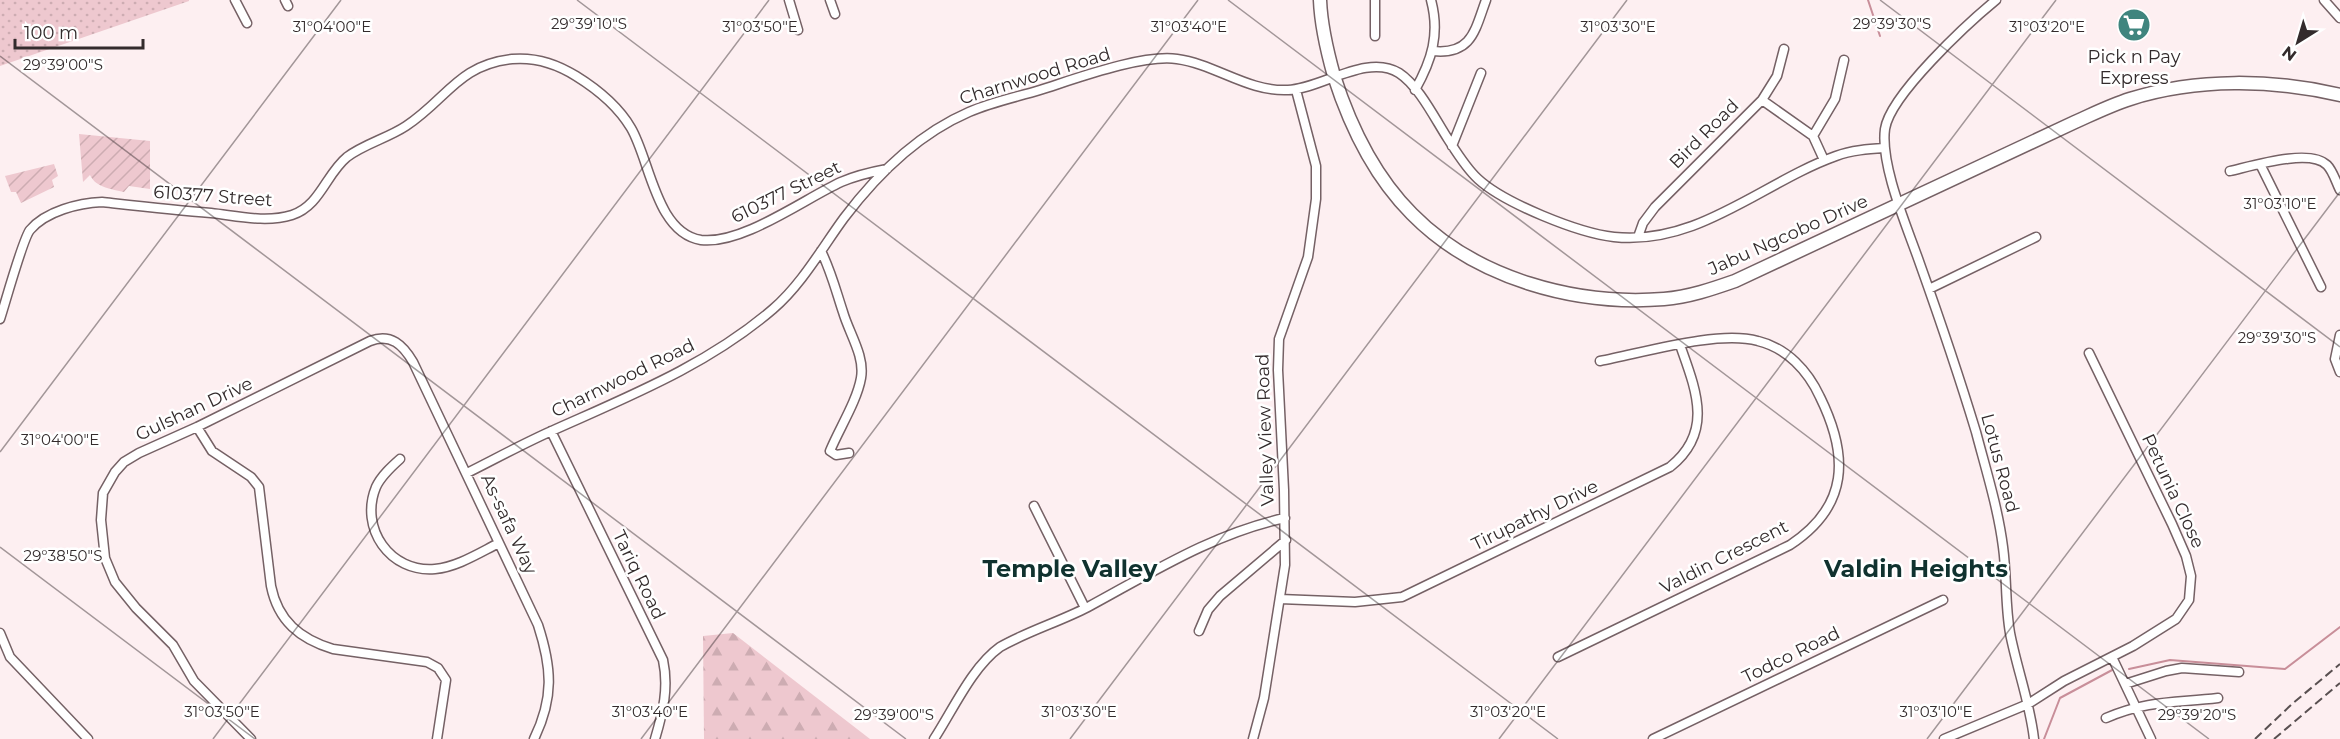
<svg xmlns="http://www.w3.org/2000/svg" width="2340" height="739" viewBox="0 0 2340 739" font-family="Montserrat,sans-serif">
<defs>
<pattern id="grass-dots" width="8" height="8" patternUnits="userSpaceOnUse" patternTransform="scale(1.5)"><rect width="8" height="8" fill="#eec8cf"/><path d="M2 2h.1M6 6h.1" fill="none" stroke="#cdacb2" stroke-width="1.8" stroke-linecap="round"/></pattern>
<pattern id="forest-firs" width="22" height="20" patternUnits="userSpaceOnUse" patternTransform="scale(1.5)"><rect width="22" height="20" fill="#eec8cf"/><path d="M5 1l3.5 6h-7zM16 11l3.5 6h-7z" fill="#cdacb2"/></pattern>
<pattern id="garden-furrows" width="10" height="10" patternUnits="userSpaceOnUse" patternTransform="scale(1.5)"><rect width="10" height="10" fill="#eec8cf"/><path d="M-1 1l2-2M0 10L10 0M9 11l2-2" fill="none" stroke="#cdacb2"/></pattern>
</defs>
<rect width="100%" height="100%" fill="#fdeff1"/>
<path fill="url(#grass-dots)" d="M0 0H189V1L0 66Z"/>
<path fill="url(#forest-firs)" d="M733 633 870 739H704L703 636Z"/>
<path fill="url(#garden-furrows)" d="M79 134 150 141V189L129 186 124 192C112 189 96 188 90 175L83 182Z
M54 164 58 176 52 180 54 187 21 203 16 192H11L5 176Z"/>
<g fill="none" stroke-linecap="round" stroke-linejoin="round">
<path stroke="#c88e99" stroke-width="2" d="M1868 0 1880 36
M2129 669 2170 660 2285 669 2340 627
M2044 739 2060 698 2114 669"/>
<g stroke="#756165" stroke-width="11">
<path id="street" d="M235 0 247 23
M285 0 288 6
M789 0 798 30
M830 0 835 14
M1996 0C1968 23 1890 95 1885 129 1880 166 1908 229 1920 264 1940 320 1959 376 1976 432 1986 470 1998 508 2003 547 2007 576 2005 604 2010 633 2017 669 2030 703 2034 739
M2324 0 2340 18
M1375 36V0
M1433 51C1472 55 1475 30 1486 0
M1415 90C1432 60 1440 34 1431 0
M1762 100 1813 136
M1813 136 1835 99 1844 60
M1813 136 1824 160
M1452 146 1481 73
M2260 164 2321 287
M2230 171C2252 166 2310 148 2327 165 2333 171 2336 182 2340 190
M1638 237 1643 223 1655 207 1762 100 1777 76 1784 49
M821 251C831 271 836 291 843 312 849 333 865 356 861 378 857 401 839 429 830 451L836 455 849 453
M1929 289 2036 237
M0 319C5 304 23 238 30 230 46 211 79 203 102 202 139 206 175 210 211 213 238 216 266 223 292 215 320 206 326 174 347 157 364 144 388 138 406 126 447 99 458 65 512 59 535 57 557 64 576 76 597 89 618 106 631 128 650 160 656 233 701 240 742 245 804 199 841 182 855 176 871 172 887 169
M2340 335 2335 359 2340 372
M197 427 212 451 251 477 259 487 271 586C278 621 300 639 333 649L427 662 438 668 446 680 437 739
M551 431 663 660C669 688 663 712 655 739
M400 459C391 467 381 476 376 487 359 528 390 573 435 569 457 567 479 553 499 543
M467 473C497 458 526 442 556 429 632 395 709 364 773 309 802 284 822 248 844 218 878 173 918 134 969 112 992 102 1017 97 1040 90 1075 79 1142 54 1177 59 1215 64 1248 92 1288 90 1321 89 1367 53 1399 73 1419 86 1435 119 1448 139 1457 153 1466 168 1478 179 1504 203 1578 233 1614 237 1698 246 1763 182 1836 156 1852 150 1869 149 1885 148
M1034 506 1085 608
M1280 599 1355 602 1402 597 1670 467C1714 432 1696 390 1680 345
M1199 631 1208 610 1220 596 1286 540
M0 633 10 657 88 739
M1558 657 1790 545C1849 506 1849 456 1820 397 1808 371 1787 348 1758 341 1717 330 1643 353 1600 361
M2112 657 2151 739
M2125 684 2166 671 2182 668 2239 672
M2106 718C2148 700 2175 703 2218 698
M251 739 194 681 173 645 136 608 115 582 105 558 101 520 103 493 115 472 124 462 139 453 197 427 370 341C391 333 403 345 413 362L538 625C552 668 554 698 534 739
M934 739C953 710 972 667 1000 647 1028 631 1059 622 1088 607 1151 573 1214 533 1285 518
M1253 739 1264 698 1285 565 1284 490 1278 370 1279 339 1308 257 1316 199V166L1296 90
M1653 739 1943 600
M1944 739 2028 704 2064 681 2133 646 2176 619 2189 600 2191 576 2186 556 2172 524 2089 353"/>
</g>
<g stroke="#756165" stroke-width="15">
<path id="secondary" d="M1320 0C1321 26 1327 51 1334 76 1350 126 1374 176 1412 214 1476 279 1576 306 1664 299 1689 297 1712 289 1735 281L2075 122C2093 114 2111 105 2130 99 2196 78 2273 79 2340 95"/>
</g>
<use href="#street" stroke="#fff" stroke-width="8"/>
<use href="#secondary" stroke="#fff" stroke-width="12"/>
<path stroke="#595051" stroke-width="2" stroke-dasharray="9 4.5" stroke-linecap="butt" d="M2255 739 2292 704 2340 664
M2274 739 2340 683"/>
</g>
<path fill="none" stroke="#332b2c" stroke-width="1.5" stroke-opacity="0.45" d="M577 0 1558 739M1228 0 2209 739M1880 0 2340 347M0 56 906 739M0 452 341 0M0 547 255 739M213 739 769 0M641 739 1198 0M1070 739 1627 0M1499 739 2056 0M1927 739 2340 192"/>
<defs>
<g id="supermarket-disc" transform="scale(1.725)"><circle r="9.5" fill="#3f857e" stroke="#fff"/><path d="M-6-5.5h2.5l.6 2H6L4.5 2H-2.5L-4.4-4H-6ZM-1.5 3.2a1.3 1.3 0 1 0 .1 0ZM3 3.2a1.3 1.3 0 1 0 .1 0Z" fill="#fff"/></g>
</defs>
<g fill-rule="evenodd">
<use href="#supermarket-disc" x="2134" y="25"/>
</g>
<g text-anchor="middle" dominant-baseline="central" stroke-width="5" stroke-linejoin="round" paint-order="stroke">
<g font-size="18" fill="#332b2c" stroke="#fff">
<text x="2134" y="57">Pick n Pay<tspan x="2134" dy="21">Express</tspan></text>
</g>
<g font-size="18" fill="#332b2c" stroke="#fff">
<text transform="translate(1035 76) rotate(-17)">Charnwood Road</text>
<text transform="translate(1704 134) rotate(-45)">Bird Road</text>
<text transform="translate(786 192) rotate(-26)">610377 Street</text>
<text transform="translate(213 196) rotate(4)">610377 Street</text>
<text transform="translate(1788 235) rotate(-24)">Jabu Ngcobo Drive</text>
<text transform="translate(623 378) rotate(-26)">Charnwood Road</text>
<text transform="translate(194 409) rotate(-25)">Gulshan Drive</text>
<text transform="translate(1265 430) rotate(-92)">Valley View Road</text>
<text transform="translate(2000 463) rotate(75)">Lotus Road</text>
<text transform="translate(2173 491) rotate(65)">Petunia Close</text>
<text transform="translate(1535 515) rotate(-26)">Tirupathy Drive</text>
<text transform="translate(509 524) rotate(65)">As-safa Way</text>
<text transform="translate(1724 557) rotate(-27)">Valdin Crescent</text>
<text transform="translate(639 575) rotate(64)">Tariq Road</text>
<text transform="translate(1791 655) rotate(-26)">Todco Road</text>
</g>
<g font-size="24" font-weight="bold" fill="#10322f" stroke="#fff">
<text x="1070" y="568">Temple Valley</text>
<text x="1916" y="568">Valdin Heights</text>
</g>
</g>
<g font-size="15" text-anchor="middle" fill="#332b2c" stroke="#fff" stroke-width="5" stroke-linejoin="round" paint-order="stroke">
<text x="589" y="29">29°39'10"S</text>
<text x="1892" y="29">29°39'30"S</text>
<text x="332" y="32">31°04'00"E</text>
<text x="760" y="32">31°03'50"E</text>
<text x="1189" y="32">31°03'40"E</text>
<text x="1618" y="32">31°03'30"E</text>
<text x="2047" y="32">31°03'20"E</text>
<text x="63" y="70">29°39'00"S</text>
<text x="2280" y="209">31°03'10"E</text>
<text x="2277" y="343">29°39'30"S</text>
<text x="60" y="445">31°04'00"E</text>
<text x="63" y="561">29°38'50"S</text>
<text x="222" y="717">31°03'50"E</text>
<text x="650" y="717">31°03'40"E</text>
<text x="1079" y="717">31°03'30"E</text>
<text x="1508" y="717">31°03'20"E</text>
<text x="1936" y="717">31°03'10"E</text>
<text x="894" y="720">29°39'00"S</text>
<text x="2197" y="720">29°39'20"S</text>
</g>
<g transform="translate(2298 42) rotate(217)" stroke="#ffffff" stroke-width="4.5" paint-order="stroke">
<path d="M0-4.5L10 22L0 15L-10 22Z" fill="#332b2c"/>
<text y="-9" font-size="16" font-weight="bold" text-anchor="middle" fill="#332b2c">N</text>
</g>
<path d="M15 39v9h128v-9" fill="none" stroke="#332b2c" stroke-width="3"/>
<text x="24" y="39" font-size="18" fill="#332b2c" stroke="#ffffff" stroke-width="4.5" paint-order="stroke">100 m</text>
</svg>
